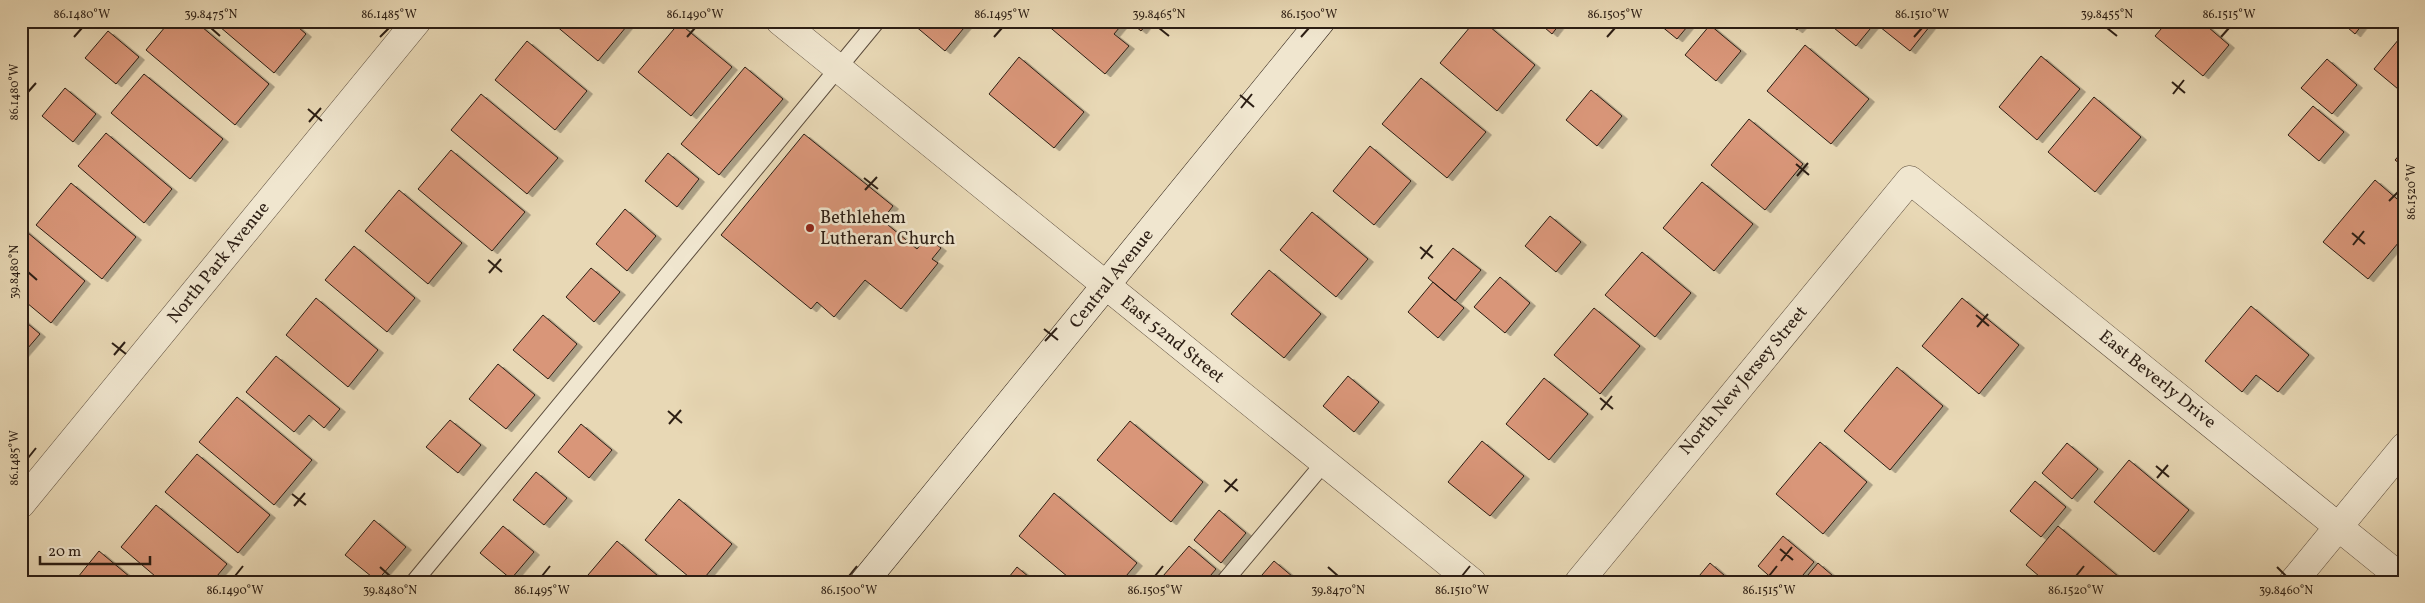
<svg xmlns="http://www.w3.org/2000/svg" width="2425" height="603" viewBox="0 0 2425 603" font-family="Vollkorn,serif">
<defs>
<filter id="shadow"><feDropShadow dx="5.5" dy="3" stdDeviation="0" flood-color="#0004"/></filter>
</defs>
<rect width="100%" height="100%" fill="#e8d8b5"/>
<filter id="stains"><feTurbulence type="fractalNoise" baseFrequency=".004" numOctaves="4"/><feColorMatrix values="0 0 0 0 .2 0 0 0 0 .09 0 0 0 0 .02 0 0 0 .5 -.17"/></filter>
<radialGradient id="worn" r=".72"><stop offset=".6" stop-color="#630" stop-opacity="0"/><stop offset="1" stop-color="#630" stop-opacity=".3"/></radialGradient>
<path fill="#d99679" stroke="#2c1e14" filter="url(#shadow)" d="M170 21H195L269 84 235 125 146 50Z
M213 21H291L306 34 274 73Z
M559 21H631L598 61 555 25Z
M918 21H966L968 23 945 51 914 25Z
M1048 21H1125L1114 34 1129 46 1105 74 1046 24Z
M1129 21H1149L1141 31Z
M1475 21H1483L1535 65 1497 111 1440 63Z
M1537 21H1562L1552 34Z
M1655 21H1692L1677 39Z
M1786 21H1805L1797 30Z
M1839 21H1934L1910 51 1875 23 1856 46 1834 28Z
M2168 21H2201L2229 45 2203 76 2155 36Z
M2340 21H2365L2355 34Z
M2402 21H2404V33L2397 27Z
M679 23 732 67 691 116 638 72Z
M1710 25 1741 51 1716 81 1685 55Z
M108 31 139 57 116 84 85 58Z
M2399 39 2404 43V94L2374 69Z
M527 41 587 91 555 130 495 80Z
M1805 45 1869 99 1831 144 1767 91Z
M2041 56 2080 89 2037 140 1999 107Z
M1019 57 1084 112 1054 148 989 94Z
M2327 59 2357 85 2332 114 2301 88Z
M745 67 783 99 719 175 681 144Z
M144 74 223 139 190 179 111 113Z
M1421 78 1486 132 1447 178 1382 124Z
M65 88 96 114 73 142 42 116Z
M1591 90 1622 116 1597 146 1566 120Z
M481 94 558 158 527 194 451 130Z
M2094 97 2141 137 2095 192 2048 152Z
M2313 106 2344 132 2319 161 2288 135Z
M1749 119 1803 164 1765 210 1711 165Z
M106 133 172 189 144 223 78 166Z
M804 134 893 206 882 220 917 249 927 237 941 248 932 259 938 263 901 309 865 280 834 317 817 302 811 309 721 235Z
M1370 146 1411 181 1374 225 1333 191Z
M451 150 525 212 492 251 418 189Z
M2404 150V167L2395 160Z
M668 153 699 179 677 207 645 181Z
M2375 180 2404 205V236L2368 279 2323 242Z
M1702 182 1753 224 1714 271 1663 228Z
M71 183 136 237 102 279 36 225Z
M399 190 462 243 428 284 365 231Z
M625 209 656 236 627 271 596 244Z
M1312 212 1368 259 1336 297 1280 250Z
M1550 216 1581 242 1556 272 1525 246Z
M21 227 85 281 51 323 21 298Z
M354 246 415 298 387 332 325 280Z
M1453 248 1481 270 1455 301 1428 278Z
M1642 252 1691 293 1655 337 1605 295Z
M591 268 620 292 594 322 566 297Z
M1269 270 1321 314 1284 358 1231 314Z
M1500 277 1530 303 1505 333 1474 307Z
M1433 282 1464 308 1438 338 1408 312Z
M316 298 378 350 348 387 286 335Z
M1962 298 2019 345 1979 394 1922 346Z
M2251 306 2309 355 2278 392 2256 375 2242 392 2205 361Z
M1594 308 1640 346 1600 394 1554 355Z
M543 315 577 344 548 379 513 350Z
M21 318 40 334 21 356Z
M276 356 340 409 324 428 309 415 294 432 246 392Z
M498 364 535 395 506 429 469 399Z
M1897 367 1943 406 1890 470 1844 431Z
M1348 376 1379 402 1354 432 1323 406Z
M1544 378 1588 414 1549 460 1506 424Z
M237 397 312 460 274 505 199 442Z
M450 420 481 445 458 473 426 447Z
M1130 421 1203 482 1171 522 1097 460Z
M581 424 612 450 589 478 558 452Z
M1482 441 1524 476 1490 516 1448 482Z
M1820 442 1867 482 1823 534 1776 494Z
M2067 443 2098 469 2072 499 2042 473Z
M197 454 270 515 238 553 165 492Z
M2129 460 2189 510 2154 552 2094 502Z
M536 472 567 498 544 525 513 500Z
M2035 481 2066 507 2041 537 2010 511Z
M1054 493 1137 563 1121 582H1074L1019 536Z
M679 499 732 544 701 582H695L645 540Z
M156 505 227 564 212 582H162L121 547Z
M1219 510 1246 533 1221 563 1194 540Z
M374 520 406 547 377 581 345 555Z
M503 526 534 552 511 579 480 553Z
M2058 526 2125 582H2046L2026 565Z
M1783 536 1814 562 1797 582H1776L1758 566Z
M617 541 665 582H595L588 575Z
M1189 546 1216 569 1205 582H1169L1163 576Z
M99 551 136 582H74Z
M1274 561 1299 582H1256Z
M1710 563 1732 582H1694Z
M1818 563 1840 582H1802Z
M1017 567 1035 582H1005Z"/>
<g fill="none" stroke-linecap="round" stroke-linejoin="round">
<g stroke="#5b4c3c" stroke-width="18">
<path id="service" d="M414 582 877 21
M1224 582 1324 463"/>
</g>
<g stroke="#5b4c3c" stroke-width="29">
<path id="minor" d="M21 504 417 21
M1579 582 1910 180 2404 580
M2293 582 2404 447"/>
</g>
<g stroke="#5b4c3c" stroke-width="29">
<path id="tertiary" d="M780 21 1472 582"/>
</g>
<g stroke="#2c1e14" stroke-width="29">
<path id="secondary" d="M864 582 1321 21"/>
</g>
<use href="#service" stroke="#f0e6cf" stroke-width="16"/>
<use href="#minor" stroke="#f0e6cf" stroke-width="28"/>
<use href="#tertiary" stroke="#f0e6cf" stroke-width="28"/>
<use href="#secondary" stroke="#f0e6cf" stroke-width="28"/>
</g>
<path fill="none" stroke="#2c1e14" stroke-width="2" d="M211 28 220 36M1159 28 1169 36M2107 28 2117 36M74 37 82 28M380 37 389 28M687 37 695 28M994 37 1002 28M1301 37 1309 28M1607 37 1615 28M1914 37 1922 28M2221 37 2229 28M2172 82 2185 93M28 92 36 83M2173 94 2184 80M1240 95 1254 107M1241 108 1252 94M308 109 322 121M309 122 321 108M1796 164 1809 175M1797 176 1808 163M864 178 878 189M865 190 877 177M2389 201 2398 192M2352 233 2365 244M2353 245 2364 231M1420 247 1433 258M1421 259 1432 245M488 260 502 272M28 272 37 280M489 273 501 259M1976 315 1989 326M1977 327 1988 314M1044 329 1058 340M1045 341 1057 328M112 343 126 354M114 355 125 342M1600 398 1613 409M1601 410 1612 396M668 411 682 423M669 424 681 410M28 458 36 448M2156 466 2169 477M2157 478 2168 465M1224 480 1238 491M1225 492 1237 479M292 494 306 505M294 506 305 493M1780 549 1793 560M1781 561 1792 547M380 567 390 576M1328 567 1338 576M2277 567 2286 576M235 576 243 566M542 576 550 566M849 576 857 566M1155 576 1163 566M1462 576 1470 566M1769 576 1777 566M2076 576 2084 566"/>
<circle fill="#8f2418" stroke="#f0e6cf" stroke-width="2" cx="810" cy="228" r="5"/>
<g text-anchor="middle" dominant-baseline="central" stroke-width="5" stroke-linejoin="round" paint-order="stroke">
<g font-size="18" fill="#2c1e14" stroke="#f0e6cf" text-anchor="start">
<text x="820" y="218">Bethlehem<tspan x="820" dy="21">Lutheran Church</tspan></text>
</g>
<g font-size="18" fill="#2c1e14" stroke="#f0e6cf">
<text transform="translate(219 263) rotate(-51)">North Park Avenue</text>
<text transform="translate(1112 279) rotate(-51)">Central Avenue</text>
<text transform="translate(1172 340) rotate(39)">East 52nd Street</text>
<text transform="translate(2157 380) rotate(39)">East Beverly Drive</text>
<text transform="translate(1744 381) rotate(-50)">North New Jersey Street</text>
</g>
</g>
<rect width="2425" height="603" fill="none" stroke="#e8d8b5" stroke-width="55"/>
<path d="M40 556v8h110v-8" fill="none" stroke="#2c1e14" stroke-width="2.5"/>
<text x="48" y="556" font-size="15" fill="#2c1e14" stroke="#f0e6cf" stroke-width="4" paint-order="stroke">20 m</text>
<rect x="28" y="28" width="2370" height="548" fill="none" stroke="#2c1e14" stroke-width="2"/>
<g font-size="12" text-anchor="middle" fill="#2c1e14">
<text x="82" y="18">86.1480°W</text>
<text x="211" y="18">39.8475°N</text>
<text x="389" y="18">86.1485°W</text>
<text x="695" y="18">86.1490°W</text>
<text x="1002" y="18">86.1495°W</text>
<text x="1159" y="18">39.8465°N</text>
<text x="1309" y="18">86.1500°W</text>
<text x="1615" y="18">86.1505°W</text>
<text x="1922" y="18">86.1510°W</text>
<text x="2107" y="18">39.8455°N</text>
<text x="2229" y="18">86.1515°W</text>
<text transform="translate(14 92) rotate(-90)" y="4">86.1480°W</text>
<text transform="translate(2411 192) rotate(-90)" y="4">86.1520°W</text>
<text transform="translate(14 272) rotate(-90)" y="4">39.8480°N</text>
<text transform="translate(14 458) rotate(-90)" y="4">86.1485°W</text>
<text x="235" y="594">86.1490°W</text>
<text x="390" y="594">39.8480°N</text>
<text x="542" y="594">86.1495°W</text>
<text x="849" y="594">86.1500°W</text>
<text x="1155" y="594">86.1505°W</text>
<text x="1338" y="594">39.8470°N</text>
<text x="1462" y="594">86.1510°W</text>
<text x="1769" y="594">86.1515°W</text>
<text x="2076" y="594">86.1520°W</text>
<text x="2286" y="594">39.8460°N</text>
</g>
<rect width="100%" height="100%" filter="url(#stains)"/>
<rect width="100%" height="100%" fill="url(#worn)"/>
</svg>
